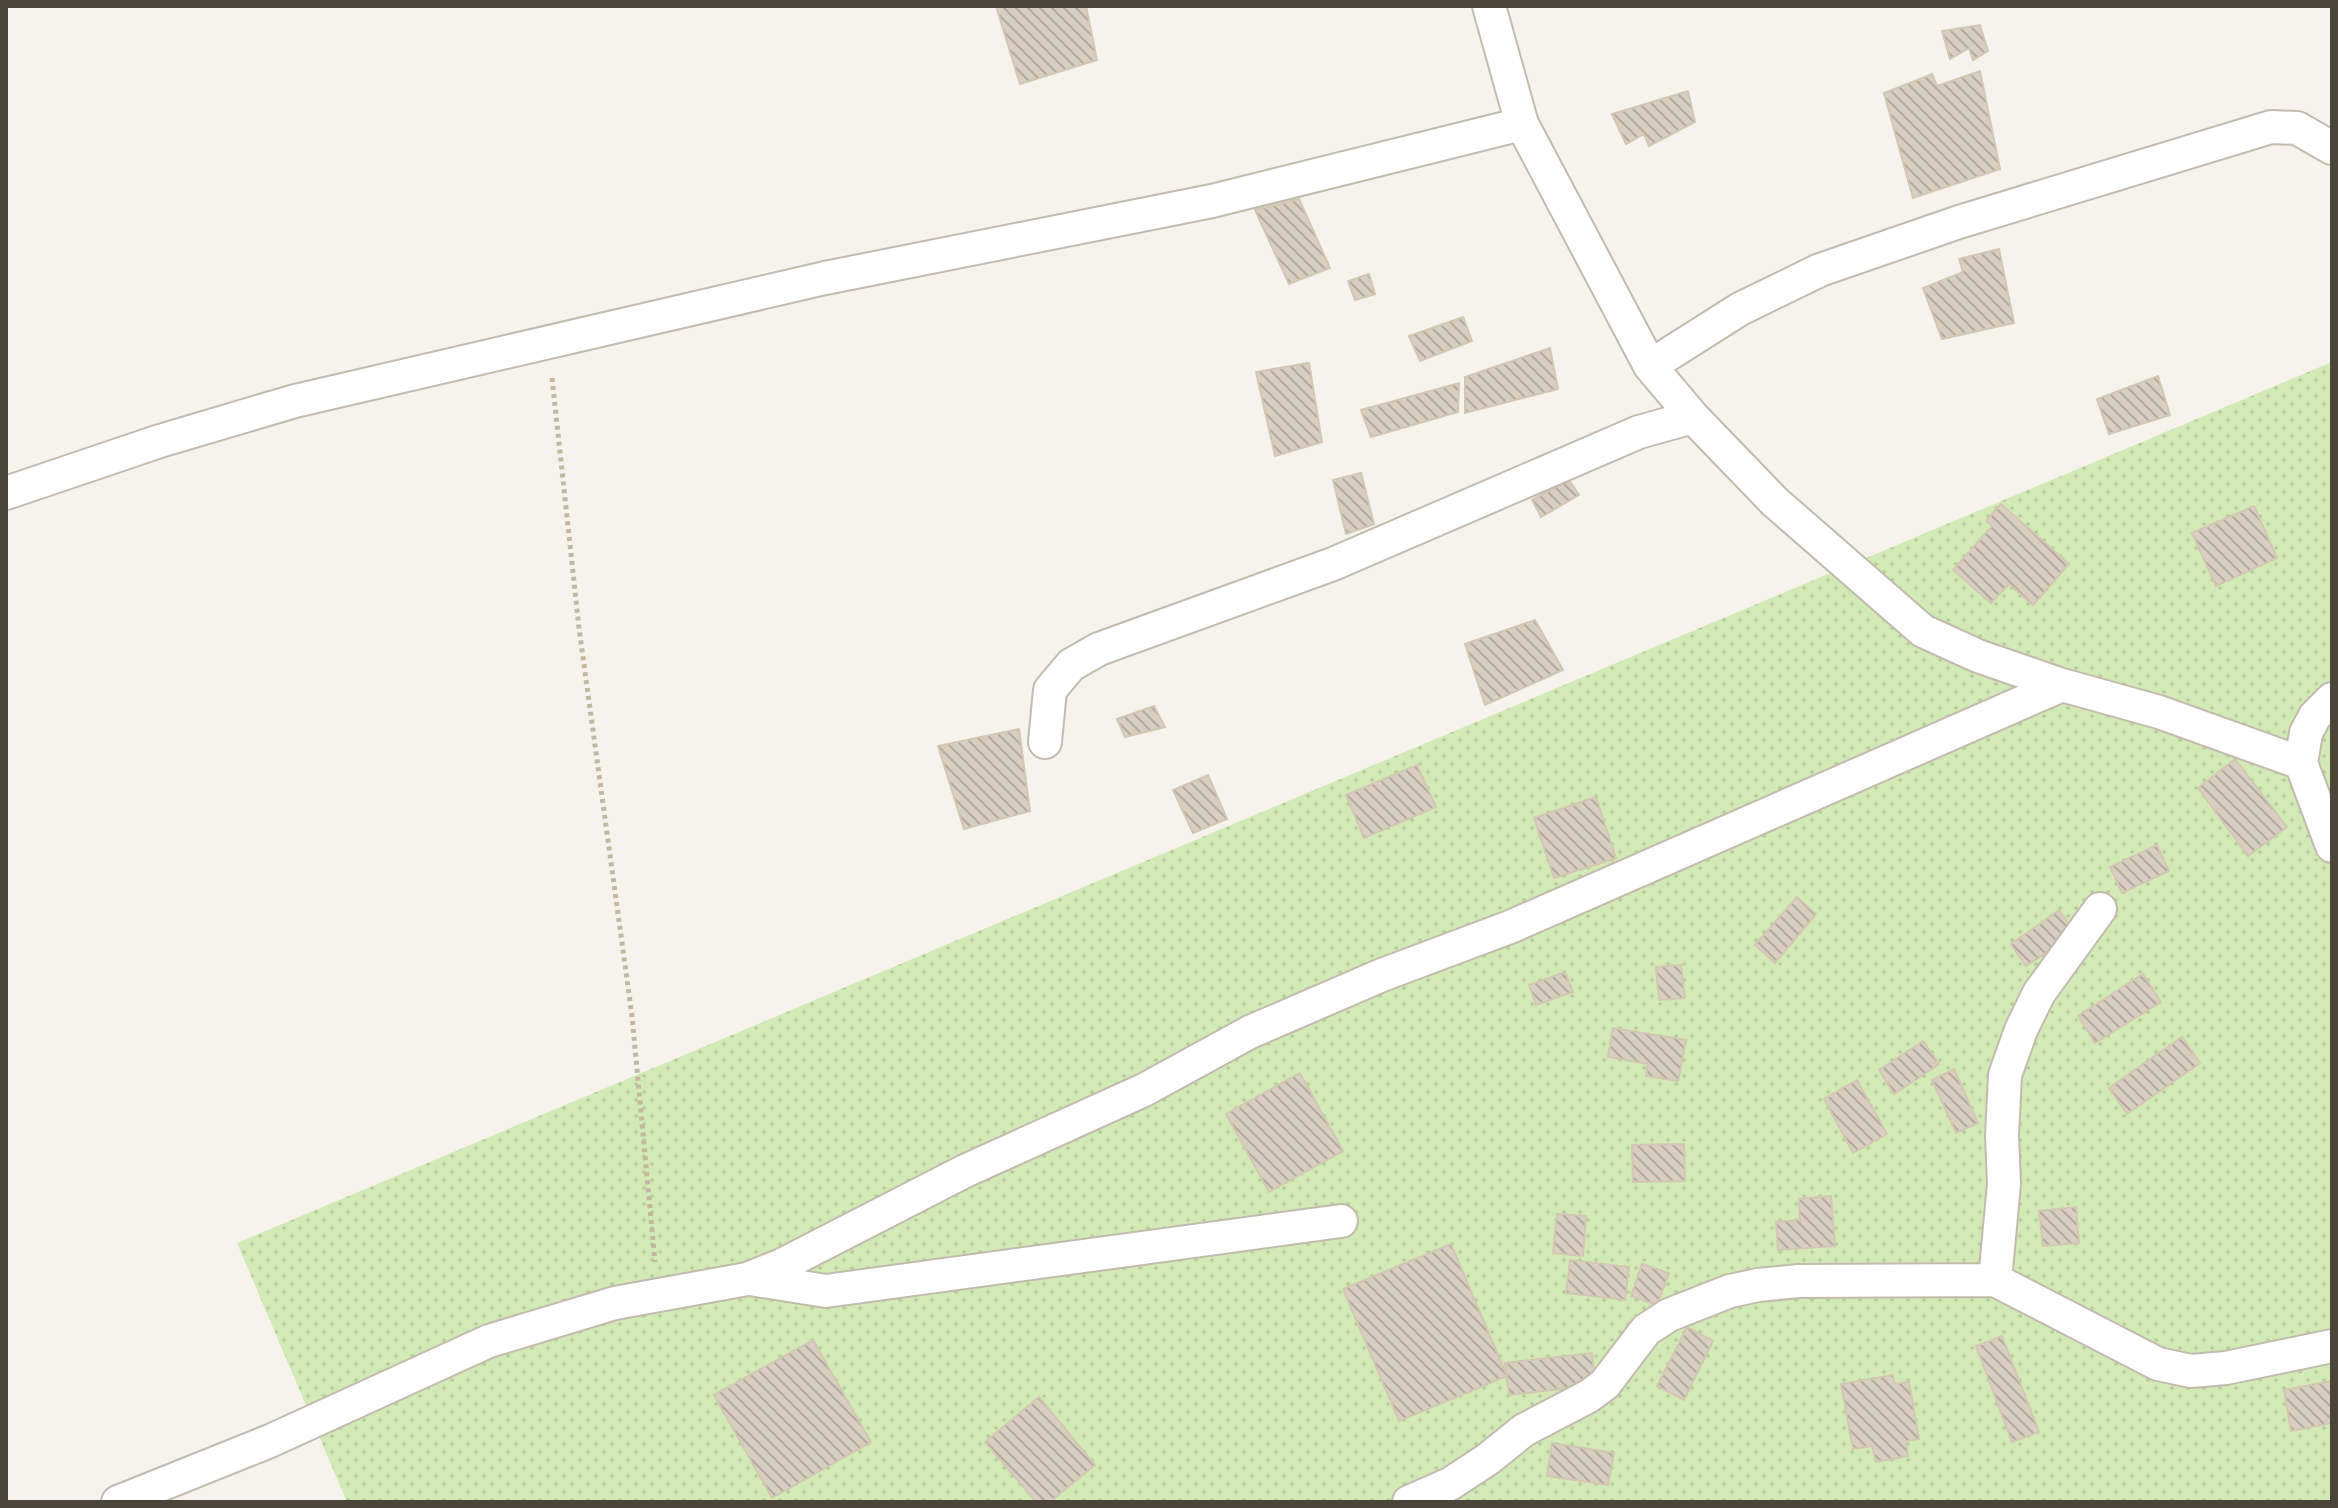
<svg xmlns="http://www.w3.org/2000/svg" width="2338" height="1508" viewBox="0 0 2338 1508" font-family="'PT Sans',sans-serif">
<defs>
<pattern id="grass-dots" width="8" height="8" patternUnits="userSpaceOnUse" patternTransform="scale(2)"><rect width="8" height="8" fill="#d2eab5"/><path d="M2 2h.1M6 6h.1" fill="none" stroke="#b6ca9c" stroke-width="1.8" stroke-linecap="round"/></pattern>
<pattern id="building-back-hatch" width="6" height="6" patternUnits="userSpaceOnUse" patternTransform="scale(2)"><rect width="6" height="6" fill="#d8cfc1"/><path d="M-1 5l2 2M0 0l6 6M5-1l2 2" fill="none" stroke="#b1aa9e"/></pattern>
</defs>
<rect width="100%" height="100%" fill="#f6f3ec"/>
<path fill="url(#grass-dots)" d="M2332 362V1502H347L237 1243Z"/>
<path fill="url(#building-back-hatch)" stroke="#d3c7b4" stroke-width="2" d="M996 6H1086L1097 60 1020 84Z
M1980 25 1988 51 1973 60 1969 48 1950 59 1942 31Z
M1980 71 2000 169 1913 198 1884 93 1932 74 1937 86Z
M1688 91 1695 122 1649 146 1644 134 1626 144 1612 114Z
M1299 199 1330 268 1289 284 1255 210Z
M1999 249 2014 323 1942 339 1923 288 1963 272 1959 259Z
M1369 274 1375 294 1355 300 1348 281Z
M1463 317 1472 341 1420 361 1409 336Z
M1550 348 1558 389 1465 413V377Z
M1309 363 1322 442 1275 456 1256 372Z
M2158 376 2170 415 2109 434 2097 399Z
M1459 383 1458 412 1371 437 1361 410Z
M1361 473 1374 524 1346 534 1333 480Z
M1569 480 1579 495 1541 517 1532 500Z
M2001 504 2069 564 2033 605 2009 584 1991 603 1953 570 1992 526 1986 521Z
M2254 506 2277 558 2216 586 2192 533Z
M1535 620 1563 670 1485 705 1465 644Z
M1154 706 1165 727 1125 737 1117 719Z
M1019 729 1030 811 964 829 938 746Z
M2235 759 2287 827 2248 856 2198 788Z
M1417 765 1436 807 1364 838 1346 795Z
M1208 775 1227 819 1193 833 1173 790Z
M1596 797 1616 858 1554 878 1534 818Z
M2157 845 2169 871 2122 893 2110 867Z
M1797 897 1816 914 1775 963 1755 945Z
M2059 910 2075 933 2026 966 2011 944Z
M1681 965 1685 998 1659 1000 1656 967Z
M1565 972 1573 992 1536 1005 1529 985Z
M2143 974 2161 1002 2095 1043 2078 1016Z
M1613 1028 1686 1040 1678 1081 1646 1076 1648 1064 1608 1057Z
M2182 1037 2200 1063 2127 1114 2109 1088Z
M1923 1041 1939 1064 1894 1094 1879 1070Z
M1954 1069 1978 1123 1956 1133 1932 1080Z
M1300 1073 1343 1151 1269 1192 1226 1114Z
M1857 1080 1887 1134 1853 1153 1824 1099Z
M1684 1144 1685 1181 1633 1182 1632 1145Z
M1831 1196 1835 1246 1778 1250 1776 1222 1800 1220 1799 1199Z
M2076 1207 2079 1243 2043 1246 2039 1211Z
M1557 1214 1586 1216 1583 1256 1553 1253Z
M1451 1244 1507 1376 1399 1421 1343 1289Z
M1570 1260 1629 1267 1625 1300 1566 1293Z
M1642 1264 1669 1273 1657 1305 1631 1296Z
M1687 1327 1713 1341 1684 1400 1657 1386Z
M2002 1336 2039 1432 2012 1442 1976 1346Z
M813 1340 871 1442 772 1498 714 1395Z
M1592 1353 1595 1385 1509 1395 1505 1363Z
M1893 1375 1895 1384 1909 1382 1919 1439 1906 1441 1908 1456 1876 1462 1872 1446 1853 1449 1841 1384Z
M2332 1381V1423L2291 1431 2284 1390Z
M1039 1397 1095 1465 1050 1502H1036L985 1442Z
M1552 1443 1614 1453 1608 1485 1547 1476Z"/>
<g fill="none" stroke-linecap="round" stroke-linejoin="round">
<g stroke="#c2bbae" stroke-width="36">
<path id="minor" d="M1489 6 1522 124 1650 366 1693 417 1775 502 1923 631 1978 656 2062 685 2159 712 2301 763
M1650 366 1740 309 1820 270 1959 222 2271 127 2297 128 2332 148
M6 493 160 441 295 401 825 278 1212 201 1522 124
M2332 699 2315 716 2306 733 2301 763 2332 846
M1045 742 1050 690 1071 665 1099 649 1333 564 1639 432 1693 417
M750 1279 826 1291 1341 1221
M1995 1280 2004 1184 2002 1136 2005 1075 2021 1030 2039 993 2100 909
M118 1502 270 1441 489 1341 615 1303 747 1279 782 1265 965 1171 1144 1090 1250 1032 1382 975 1510 927 2062 685
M1409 1502 1450 1484 1488 1459 1524 1430 1589 1396 1605 1384 1646 1330 1669 1315 1730 1291 1758 1285 1799 1281 1995 1280 2158 1364 2191 1371 2226 1368 2332 1346"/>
</g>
<path stroke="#c4b79f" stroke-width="5" stroke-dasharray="4 4" stroke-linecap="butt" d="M552 378 579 628 632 1016 655 1262"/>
<use href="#minor" stroke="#fff" stroke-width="32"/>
</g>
<rect width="2338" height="1508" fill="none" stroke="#4b4439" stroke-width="16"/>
</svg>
